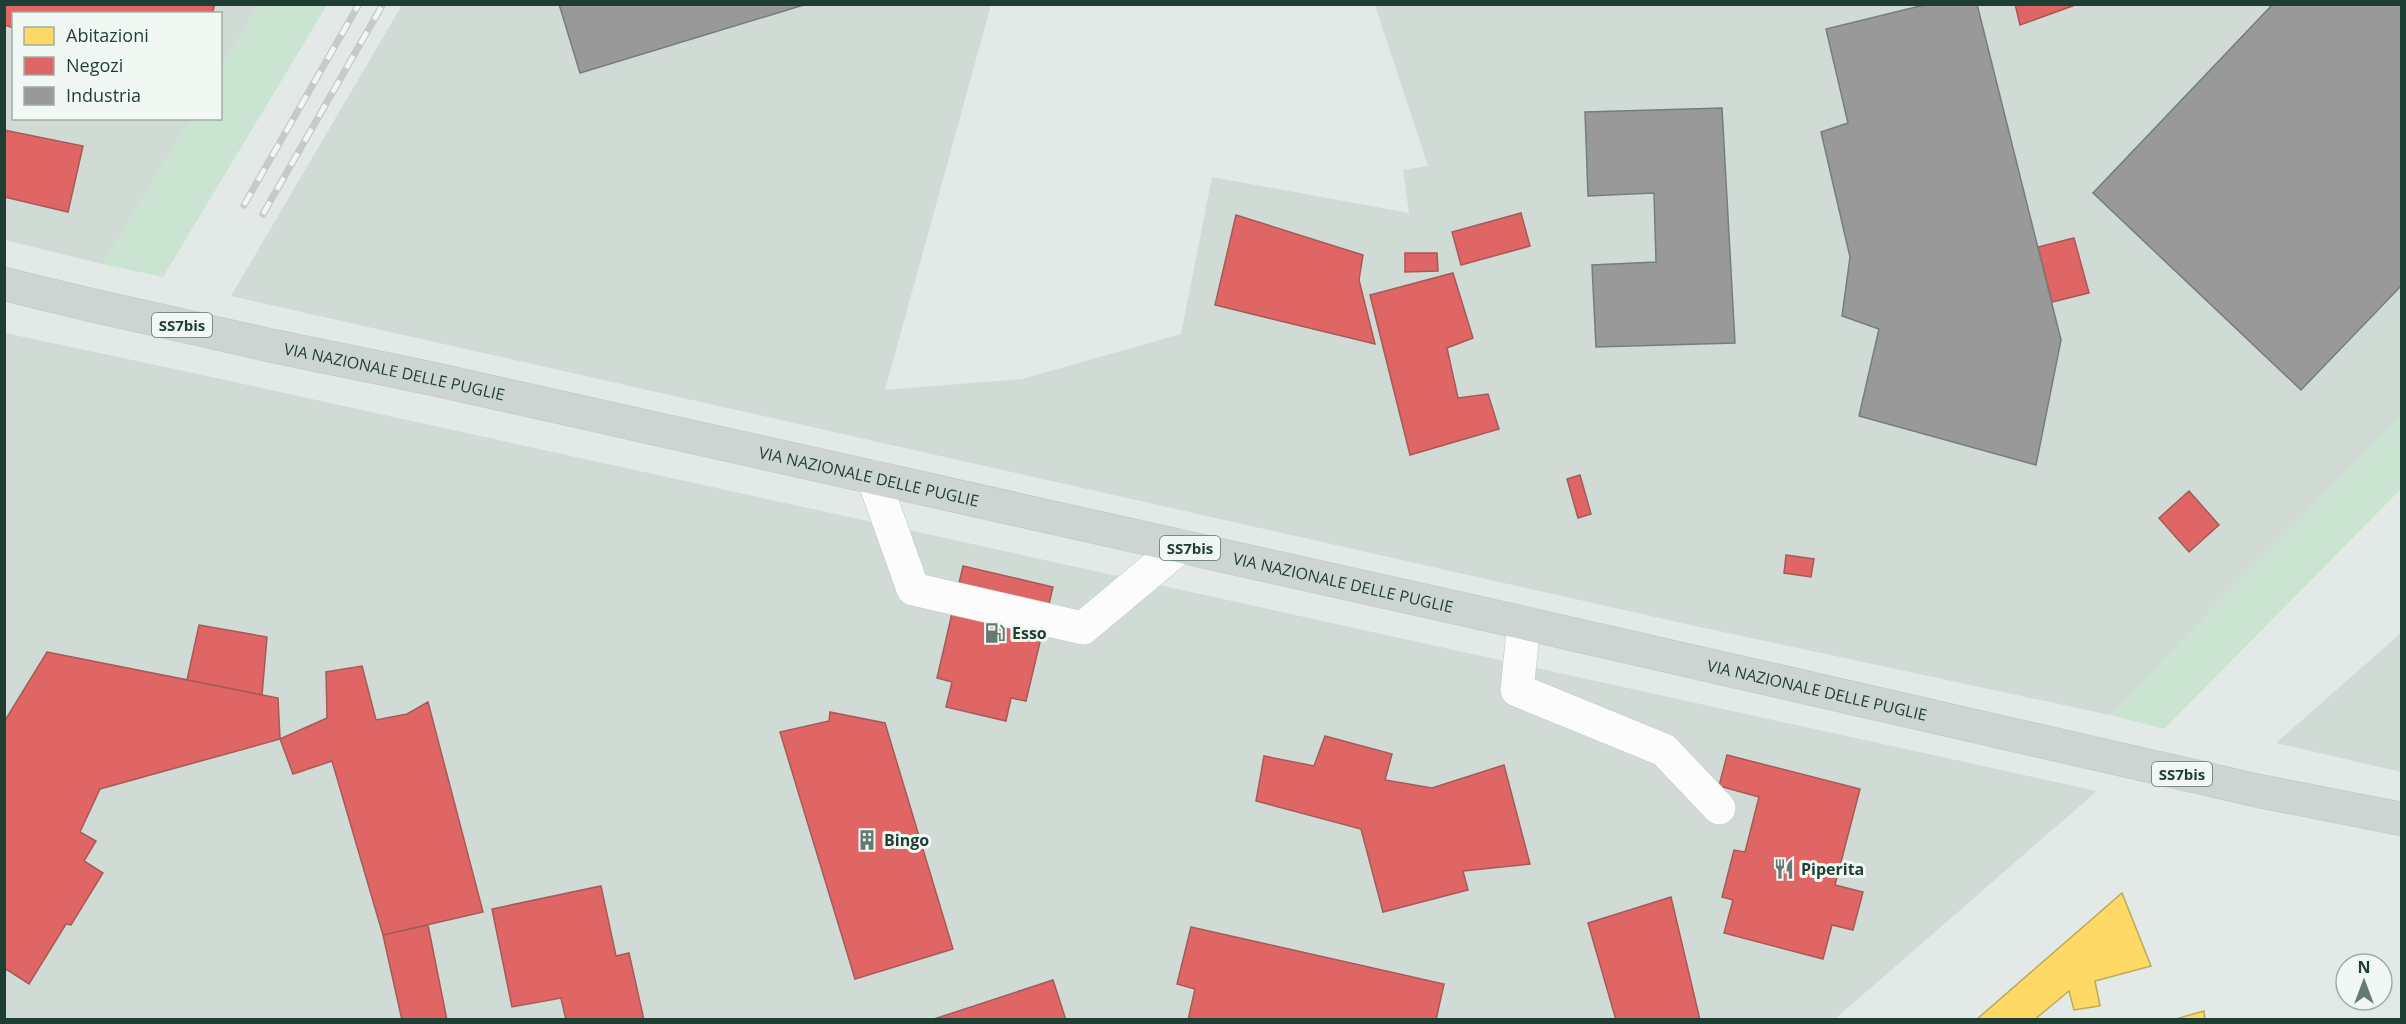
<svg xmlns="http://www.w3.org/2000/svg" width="2406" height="1024" viewBox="0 0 2406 1024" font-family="'Open Sans',sans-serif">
<rect width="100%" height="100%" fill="#e3e9e6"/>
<path fill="#d0dbd6" d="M5 5H259L221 68 220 14H14V118L190 119 103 264 5 240Z
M402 5H991L885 390 1022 379 1181 334 1212 177 1409 213 1403 170 1428 166 1375 5H2401V416L2110 715 1695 626 231 296Z
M5 333 184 371 2097 791 1835 1019H5Z
M2401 633V772L2276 743Z"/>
<path fill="#cbe4d1" d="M259 5H327L163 277 103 264 190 119 220 118 221 68Z
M2401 416V489L2164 729 2110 715Z"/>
<path fill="#ffd966" stroke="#bcaa57" stroke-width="1.5" d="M2122 893 2151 966 2095 981 2100 1006 2074 1010 2069 991 2034 1020H1976Z
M2204 1011 2205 1020H2172Z"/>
<path fill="#e06666" stroke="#a65a57" stroke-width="1.5" d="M4 4H215L212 14H14V28L4 25Z
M2015 4H2078L2020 25Z
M4 130 83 146 68 212 4 197Z
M1521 213 1530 246 1461 265 1452 232Z
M1236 215 1363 255 1359 280 1375 344 1215 305Z
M2074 238 2089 293 2052 302 2038 247Z
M1405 253H1437L1438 271 1405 272Z
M1453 273 1473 338 1447 348 1458 398 1488 394 1499 429 1410 455 1370 295Z
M1580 475 1591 514 1578 518 1567 479Z
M2189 491 2219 525 2189 552 2159 518Z
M1786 555 1814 559 1811 577 1784 573Z
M963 566 1053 587 1026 701 1011 698 1006 721 946 707 952 682 937 678Z
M199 625 267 637 262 695 187 680Z
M47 652 278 698 280 739 100 789 80 832 96 841 84 861 103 873 71 925 66 924 29 984 6 969 4 971V722Z
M362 666 376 720 407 714 428 702 483 912 383 935 332 761 293 774 280 739 327 718 326 672Z
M830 712 885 723 953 949 855 979 780 732 829 721Z
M1325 736 1392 754 1385 780 1432 788 1504 765 1530 864 1463 871 1468 890 1383 912 1361 829 1256 801 1264 756 1314 766Z
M1727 755 1860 789 1835 885 1863 892 1853 930 1832 925 1823 959 1724 933 1733 900 1722 897 1734 850 1745 852 1759 797 1719 786Z
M601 886 616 956 629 953 644 1020H566L561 998 512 1007 492 909Z
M1671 897 1700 1020H1616L1588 923Z
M428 925 447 1020H402L383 935Z
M1191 927 1444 984 1436 1020H1188L1195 989 1177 984Z
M1053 980 1066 1020H931Z"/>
<path fill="#999" stroke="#747e7a" stroke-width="1.5" d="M559 4H807L580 73Z
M1928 4H1977L2061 340 2036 465 1859 416 1879 329 1842 316 1850 257 1821 132 1848 123 1826 29Z
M2273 4H2402V285L2301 390 2093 193Z
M1722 108 1735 343 1596 347 1592 265 1656 262 1654 193 1588 196 1585 112Z"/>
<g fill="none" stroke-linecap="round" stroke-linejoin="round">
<g stroke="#c0c6c3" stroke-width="34">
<path id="minor" d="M873 477 913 589 1083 628 1181 546
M1524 623 1517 690 1664 750 1719 808"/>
</g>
<g stroke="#bbc5c2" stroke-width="34">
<g id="major">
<path d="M4 284 91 305"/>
<path id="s1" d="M273 346 429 378 1524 623 2259 791 2402 819"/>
</g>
</g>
<use href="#minor" stroke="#fbfcfb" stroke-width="33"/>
<use href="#major" stroke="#cdd5d2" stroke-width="33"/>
<g stroke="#c6cac9" stroke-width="7">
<path id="rail" d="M244 205 359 4
M263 214 383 4"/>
</g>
<use href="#rail" stroke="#f1f8f4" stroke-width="4.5" stroke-dasharray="14" stroke-linecap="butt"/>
<g stroke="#bbc5c2" stroke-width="34" stroke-linecap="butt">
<path id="major-bridge" d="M91 305 273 346"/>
</g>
<use href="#major-bridge" stroke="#cdd5d2" stroke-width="33"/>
</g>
<defs>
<g id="fuel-bare" transform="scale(1.62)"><path d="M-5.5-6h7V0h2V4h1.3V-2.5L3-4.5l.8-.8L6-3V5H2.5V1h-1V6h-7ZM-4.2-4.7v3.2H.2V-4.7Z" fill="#647a72" stroke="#f1f8f4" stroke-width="2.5" paint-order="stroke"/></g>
<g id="building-bare" transform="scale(1.62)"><path d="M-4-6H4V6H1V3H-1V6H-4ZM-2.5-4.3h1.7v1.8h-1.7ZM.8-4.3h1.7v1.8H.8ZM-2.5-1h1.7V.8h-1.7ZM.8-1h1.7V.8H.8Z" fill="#647a72" stroke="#f1f8f4" stroke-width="2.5" paint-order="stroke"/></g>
<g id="restaurant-bare" transform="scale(1.62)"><path d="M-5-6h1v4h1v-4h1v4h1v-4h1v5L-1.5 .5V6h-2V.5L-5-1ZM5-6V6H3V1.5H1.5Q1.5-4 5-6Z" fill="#647a72" stroke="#f1f8f4" stroke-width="2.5" paint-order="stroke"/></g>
</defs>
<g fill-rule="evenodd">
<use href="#fuel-bare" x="995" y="633"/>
<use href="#building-bare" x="867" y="840"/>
<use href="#restaurant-bare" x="1784" y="869"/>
</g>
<g text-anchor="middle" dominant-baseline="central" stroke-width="6" stroke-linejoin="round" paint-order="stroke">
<g fill="#f1f8f4" stroke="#5e766d" stroke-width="1.5">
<rect x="152" y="313" width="60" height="24" rx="4.5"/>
<rect x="1160" y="536" width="60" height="24" rx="4.5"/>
<rect x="2152" y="762" width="60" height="24" rx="4.5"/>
</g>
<g font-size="15" font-weight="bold" fill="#1f3e33">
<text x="182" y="325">SS7bis</text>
<text x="1190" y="548">SS7bis</text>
<text x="2182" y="774">SS7bis</text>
</g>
<g font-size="16" fill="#1f3e33" stroke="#f1f8f4">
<text stroke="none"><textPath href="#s1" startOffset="124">VIA NAZIONALE DELLE PUGLIE</textPath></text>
<text stroke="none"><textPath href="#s1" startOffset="610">VIA NAZIONALE DELLE PUGLIE</textPath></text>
<text stroke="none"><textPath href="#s1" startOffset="1096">VIA NAZIONALE DELLE PUGLIE</textPath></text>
<text stroke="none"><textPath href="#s1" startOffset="1582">VIA NAZIONALE DELLE PUGLIE</textPath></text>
</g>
<g font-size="16" font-weight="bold" fill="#1f3e33" stroke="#f1f8f4" text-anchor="start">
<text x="1012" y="633">Esso</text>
<text x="884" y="840">Bingo</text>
<text x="1801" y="869">Piperita</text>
</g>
</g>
<rect width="2406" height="1024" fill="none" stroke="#1f3e33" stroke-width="12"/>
<rect x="12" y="12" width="210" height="108" fill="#f1f8f4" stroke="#9daea7" stroke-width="1.5"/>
<rect x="24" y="27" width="30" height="18" fill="#ffd966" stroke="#9daea7" stroke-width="1.5"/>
<text x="66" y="42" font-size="18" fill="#1f3e33">Abitazioni</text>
<rect x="24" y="57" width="30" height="18" fill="#e06666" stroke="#9daea7" stroke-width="1.5"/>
<text x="66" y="72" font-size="18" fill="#1f3e33">Negozi</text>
<rect x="24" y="87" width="30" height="18" fill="#999999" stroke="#9daea7" stroke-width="1.5"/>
<text x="66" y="102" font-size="18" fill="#1f3e33">Industria</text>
<g transform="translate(2364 982)"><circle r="28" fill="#f1f8f4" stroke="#9daea7" stroke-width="1.5"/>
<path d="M0-4.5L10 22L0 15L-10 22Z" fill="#647a72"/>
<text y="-9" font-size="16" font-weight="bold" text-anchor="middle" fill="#1f3e33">N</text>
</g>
</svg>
